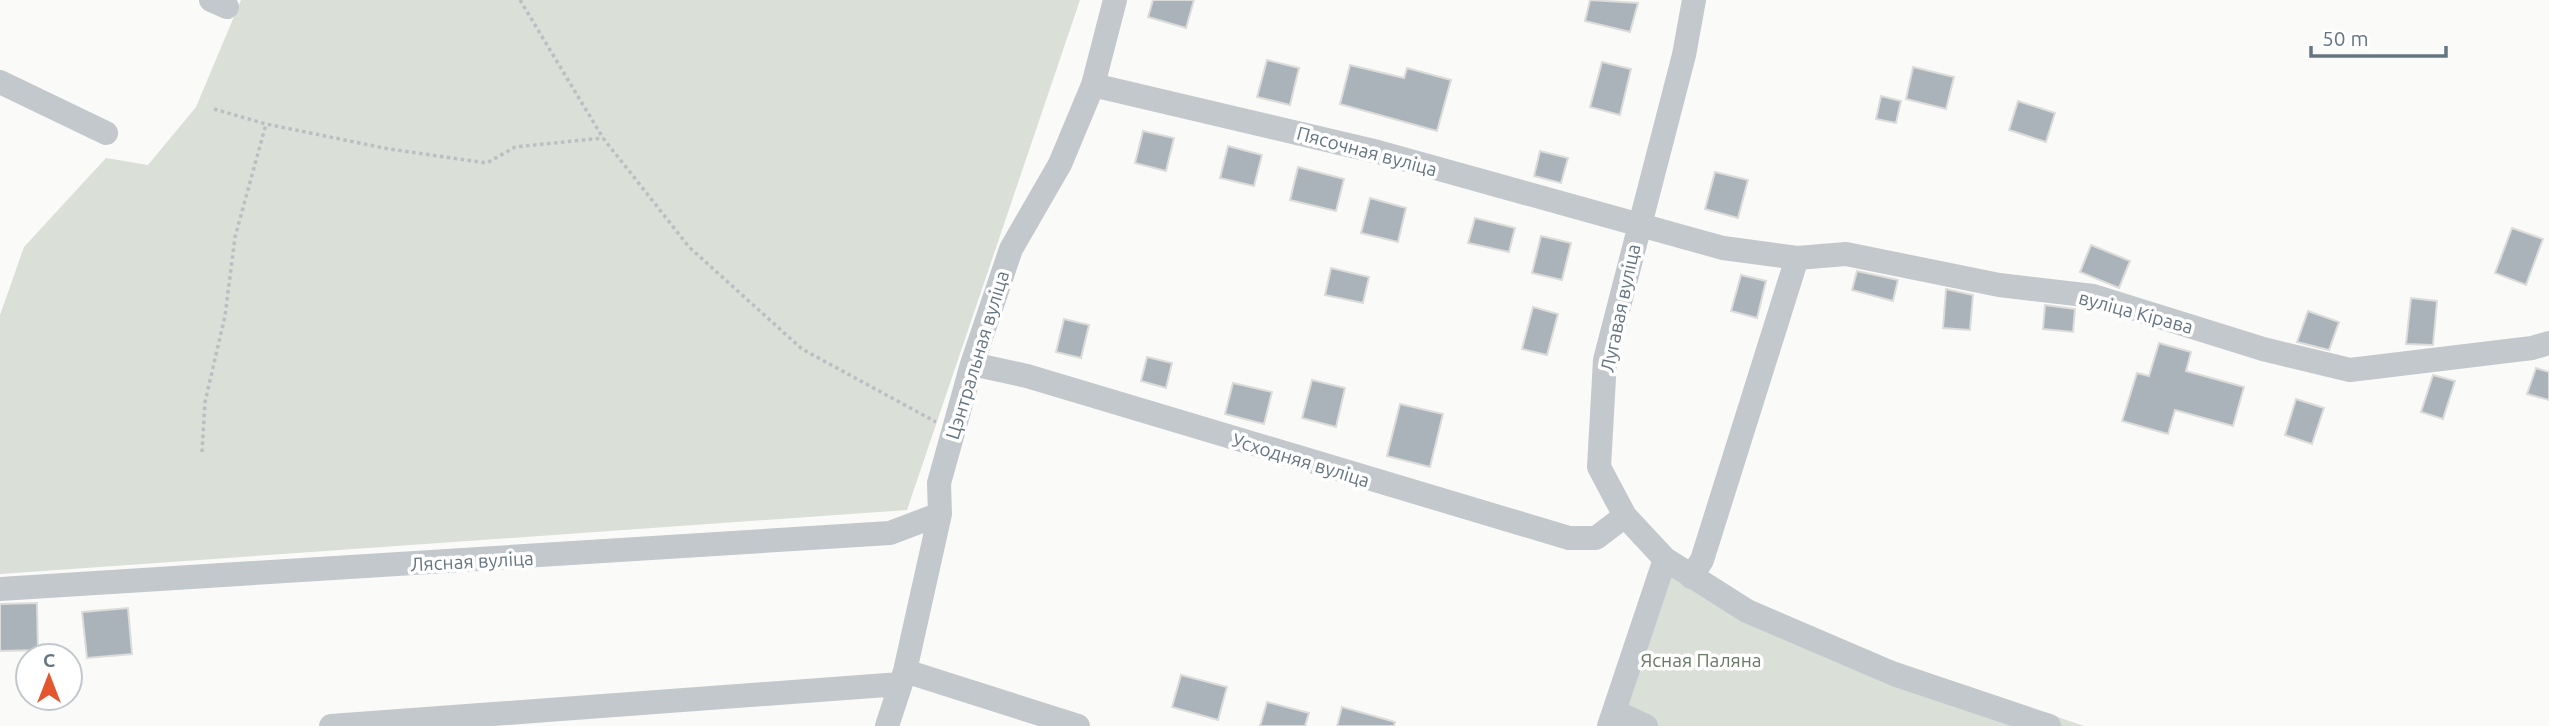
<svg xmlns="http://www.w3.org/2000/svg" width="2549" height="726" viewBox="0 0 2549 726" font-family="Ubuntu,sans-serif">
<rect width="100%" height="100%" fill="#fafaf8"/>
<path fill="#dadfd7" d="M241 0H1080L907 510 0 574V315L24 247 106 158 148 165 196 107Z
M1665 559 1748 611 2084 726H1609Z"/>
<path fill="#aab3b9" stroke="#dcdcda" stroke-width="2" d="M1153 0H1194L1186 28 1148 17Z
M1590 0 1638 3 1630 32 1585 21Z
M1267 60 1299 68 1290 105 1257 97Z
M1602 62 1631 69 1620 115 1590 107Z
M1350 65 1404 78 1407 68 1451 80 1437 131 1340 104Z
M1913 67 1954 77 1946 109 1906 99Z
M1881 96 1901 101 1896 123 1876 119Z
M2018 101 2055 113 2046 142 2009 130Z
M1143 131 1174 138 1166 171 1135 163Z
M1228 146 1262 155 1254 186 1220 178Z
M1540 151 1568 158 1561 183 1534 176Z
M1298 167 1344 179 1336 211 1290 200Z
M1715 172 1748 180 1738 218 1705 209Z
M1370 198 1406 208 1398 242 1361 233Z
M1475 218 1515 228 1509 252 1468 243Z
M2512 228 2543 239 2526 285 2495 273Z
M1541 236 1571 243 1562 280 1532 273Z
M2091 245 2130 261 2119 288 2080 272Z
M1331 268 1369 277 1363 303 1325 295Z
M1857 271 1898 280 1893 301 1852 290Z
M1741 275 1766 281 1757 318 1731 311Z
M1946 289 1973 295 1970 330 1943 328Z
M2411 298 2437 301 2433 345 2406 344Z
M2045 305 2075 309 2073 332 2043 329Z
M1533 307 1558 314 1547 355 1522 349Z
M2308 311 2339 322 2329 350 2297 342Z
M1064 319 1089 325 1081 358 1056 352Z
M2159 343 2191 352 2186 371 2244 387 2233 426 2175 410 2168 434 2122 421 2137 373 2149 376Z
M1147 357 1172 363 1166 388 1141 381Z
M2536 368 2549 372V400L2527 394Z
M2433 375 2455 381 2443 419 2421 412Z
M1312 380 1345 388 1336 427 1302 418Z
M1233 383 1272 392 1264 424 1225 414Z
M2296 399 2324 408 2312 444 2285 435Z
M1400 404 1443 414 1430 467 1387 456Z
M37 603 38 650 0 651V604Z
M128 608 132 654 87 658 82 612Z
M1181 675 1227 687 1218 720 1172 707Z
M1267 702 1309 713 1305 726H1260Z
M1342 707 1395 722 1394 726H1337Z"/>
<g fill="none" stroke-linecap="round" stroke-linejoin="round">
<path stroke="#bbbfc2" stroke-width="3.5" stroke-dasharray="3.5 3.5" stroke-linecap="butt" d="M520 0 603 138 689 247 802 349 936 422
M214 109 266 124 389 149 487 163 515 147 603 138
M202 452 205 402 225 316 235 237 266 124"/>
<path stroke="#c3c8cc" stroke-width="24" d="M211 0 227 7
M1694 0 1684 55 1605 360 1599 467 1625 516 1665 559 1747 611 1894 674 2049 726
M0 82 106 133
M1093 85 1378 152 1723 248 1797 258 1846 254 1999 285 2093 296 2263 349 2350 370 2532 348 2549 343
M972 364 1027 376 1569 538H1596L1625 516
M1691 577 1702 560 1797 258
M0 589 890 533 940 514
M905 671 1078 726
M1614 711 1646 726
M331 726 900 684
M887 726 905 671 940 514 939 483 972 364 1011 249 1060 164 1093 85 1115 0
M1609 726 1665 559"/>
</g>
<g text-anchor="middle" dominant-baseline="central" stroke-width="7" stroke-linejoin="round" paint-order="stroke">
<g font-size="19" fill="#657683" stroke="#fff">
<text transform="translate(1367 151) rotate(15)">Пясочная вуліца</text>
<text transform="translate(1620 308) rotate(-78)">Лугавая вуліца</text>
<text transform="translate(2136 312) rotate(15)">вуліца Кірава</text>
<text transform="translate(977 355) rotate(-73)">Цэнтральная вуліца</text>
<text transform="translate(1301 460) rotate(17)">Усходняя вуліца</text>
<text transform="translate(472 561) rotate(-3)">Лясная вуліца</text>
</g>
<g font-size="19" fill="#687a64" stroke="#fff">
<text x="1701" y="660">Ясная Паляна</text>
</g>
</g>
<g transform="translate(49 677)"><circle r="33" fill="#ffffff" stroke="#c1c8cd" stroke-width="2"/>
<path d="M0-5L12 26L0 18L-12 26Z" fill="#e4572e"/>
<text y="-10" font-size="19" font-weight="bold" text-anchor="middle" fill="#657683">С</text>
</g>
<path d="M2311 46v10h135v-10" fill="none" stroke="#657683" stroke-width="3.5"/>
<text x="2322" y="46" font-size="21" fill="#657683" stroke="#ffffff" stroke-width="5" paint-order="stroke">50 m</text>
</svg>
